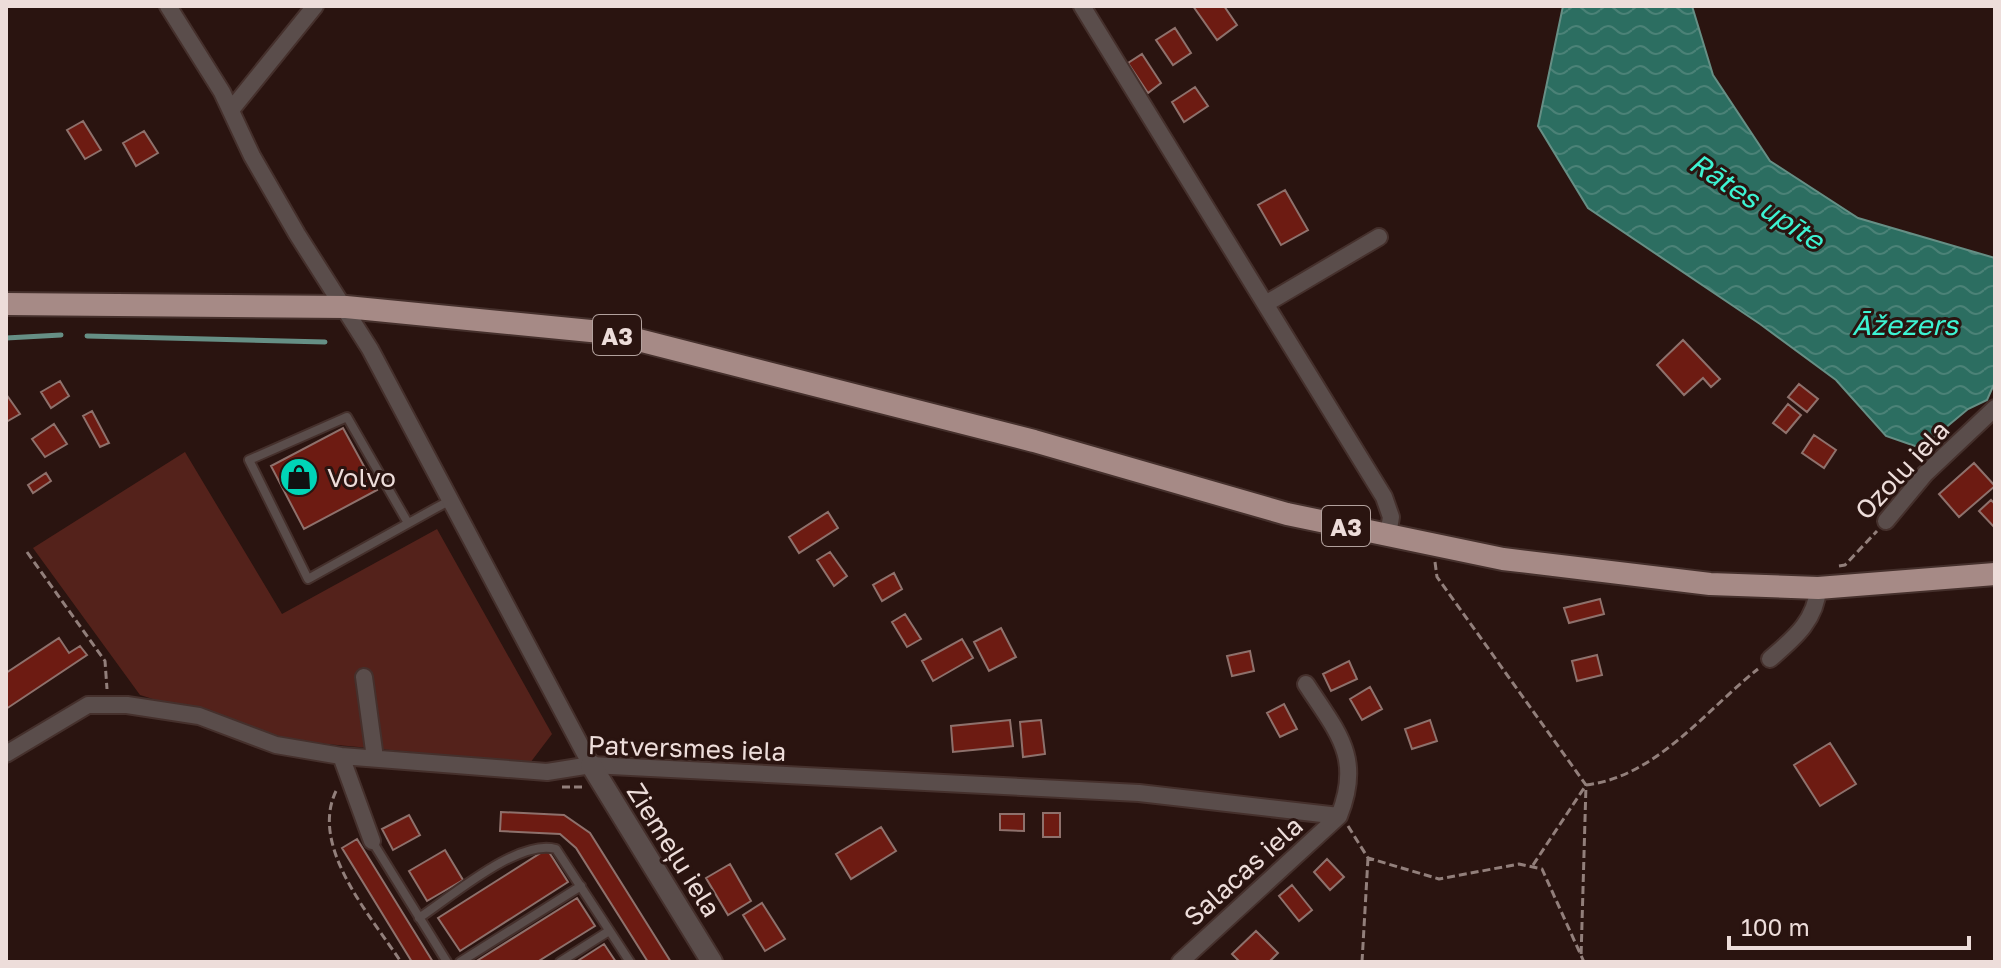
<svg xmlns="http://www.w3.org/2000/svg" width="2001" height="968" viewBox="0 0 2001 968" font-family="'Golos Text',sans-serif">
<defs>
<pattern id="water-waves" width="16" height="10" patternUnits="userSpaceOnUse" patternTransform="scale(2)"><rect width="16" height="10" fill="#2c6e61"/><path d="M0 5q4-4 8 0t8 0" fill="none" stroke="#4b8277"/></pattern>
</defs>
<rect width="100%" height="100%" fill="#2a1410"/>
<path fill="#54221b" d="M185 452 282 614 437 529 552 734 530 763 284 740 140 695 33 548Z"/>
<path fill="url(#water-waves)" stroke="#668f85" stroke-width="2" d="M1563 6H1692L1713 75 1770 161 1858 218 1995 258V382L1987 400 1968 409 1921 448 1886 436 1836 380 1760 324 1588 208 1538 126Z"/>
<g fill="none" stroke-linecap="round" stroke-linejoin="round">
<path stroke="#668f85" stroke-width="5" d="M87 336 325 342
M6 338 61 335"/>
</g>
<path fill="#6d1b12" stroke="#8e716c" stroke-width="2" d="M1193 6H1224L1237 25 1217 40Z
M1175 28 1191 53 1173 65 1156 40Z
M1142 54 1161 83 1148 93 1128 63Z
M1195 87 1208 106 1184 122 1172 102Z
M83 121 101 150 85 159 67 130Z
M144 131 158 153 136 166 123 143Z
M1285 190 1308 230 1281 245 1258 205Z
M1683 340 1720 379 1711 387 1703 378 1684 395 1657 365Z
M60 381 69 396 51 408 41 392Z
M1799 384 1818 399 1807 412 1788 397Z
M6 394 20 414 6 422Z
M1788 404 1801 415 1786 433 1773 423Z
M92 411 109 443 100 447 83 416Z
M54 424 67 444 45 457 32 439Z
M343 428 377 490 304 529 271 466Z
M1814 435 1836 450 1824 468 1802 453Z
M1974 463 1995 486 1959 517 1939 494Z
M46 473 51 481 33 493 28 485Z
M1991 500 1995 504V528L1979 511Z
M828 512 838 528 799 553 789 537Z
M830 552 847 576 834 586 817 560Z
M894 573 902 589 882 601 873 585Z
M1600 599 1604 614 1569 623 1564 608Z
M905 614 921 639 907 647 892 622Z
M1001 628 1016 657 989 671 974 642Z
M59 638 69 653 80 646 87 655 6 709V673Z
M962 639 973 658 933 681 922 661Z
M1250 651 1254 671 1232 676 1227 656Z
M1597 655 1602 675 1577 681 1572 661Z
M1349 661 1357 679 1331 691 1323 674Z
M1370 687 1382 709 1362 720 1350 699Z
M1284 704 1297 729 1280 737 1267 713Z
M1010 720 1013 746 953 752 951 726Z
M1041 720 1045 754 1023 757 1020 722Z
M1430 720 1437 741 1412 749 1405 729Z
M1830 743 1856 784 1820 806 1794 765Z
M501 812 564 815 590 833 671 962H648L576 848 560 834 500 831Z
M1043 813H1060V837H1043Z
M1000 814H1024V831L1000 830Z
M409 815 420 835 393 850 382 829Z
M881 827 896 851 851 879 836 854Z
M357 839 433 962H412L342 848Z
M547 849 568 882 460 951 438 918Z
M445 850 463 880 427 901 409 871Z
M1327 859 1344 877 1330 890 1314 872Z
M730 864 751 901 728 915 706 878Z
M1292 885 1312 910 1299 921 1279 896Z
M577 898 595 926 537 962H475Z
M762 903 785 939 765 951 743 915Z
M1256 931 1278 953 1269 962H1240L1232 954Z
M604 944 616 962H576Z"/>
<g fill="none" stroke-linecap="round" stroke-linejoin="round">
<g stroke="#45302c" stroke-width="12">
<path id="service" d="M408 523 347 417 249 460 308 579 434 509 449 501
M372 841 447 962
M419 918C451 897 519 838 556 849L630 962
M460 962 581 886
M560 962 609 931"/>
</g>
<g stroke="#45302c" stroke-width="20">
<path id="minor" d="M168 6 222 92 252 156 297 234 370 349 591 765
M1082 6 1384 497 1391 517 1388 535
M231 110 315 6
M1267 303 1379 237
M1886 521 1925 474 1995 408
M1770 659C1793 639 1816 621 1818 588
M364 677 375 758
M6 754 88 705H127L199 716 276 745 341 756 547 772 591 765 1139 793 1339 816
M341 756 372 841
M1180 962 1339 816C1363 757 1337 732 1306 684"/>
</g>
<g stroke="#45302c" stroke-width="24">
<path id="tertiary" d="M591 765 712 962"/>
</g>
<g stroke="#45302c" stroke-width="26">
<path id="trunk" d="M6 304 346 307 611 333 1034 441 1287 514 1503 559 1710 584 1818 588 1995 574"/>
</g>
<path stroke="#927f7b" stroke-width="3" stroke-dasharray="8 4" stroke-linecap="butt" d="M27 552 105 661 107 689
M1435 562 1437 577 1586 785 1581 958
M1839 566 1845 565 1877 531
M562 787H583
M336 791C309 847 371 916 401 962
M1348 826 1368 858 1439 879 1519 864 1542 869 1584 962
M1533 865 1586 785C1656 777 1706 710 1758 669
M1362 962 1368 858"/>
<use href="#service" stroke="#5a4d4b" stroke-width="8"/>
<use href="#minor" stroke="#5a4d4b" stroke-width="16"/>
<use href="#tertiary" stroke="#5a4d4b" stroke-width="20"/>
<use href="#trunk" stroke="#a68a86" stroke-width="22"/>
</g>
<defs>
<g id="shop-disc" transform="scale(2)"><circle r="9.5" fill="#00d5b7" stroke="#2a1410"/><path d="M-5-2.5h2.3a2.7 3.5 0 0 1 5.4 0H5L5.5 6h-11ZM-1.5-2.5h3a1.5 2.3 0 0 0-3 0Z" fill="#111"/></g>
</defs>
<g fill-rule="evenodd">
<use href="#shop-disc" x="299" y="477"/>
</g>
<g text-anchor="middle" dominant-baseline="central" stroke-width="6" stroke-linejoin="round" paint-order="stroke">
<g fill="#2a1410" stroke="#b2a19d" stroke-width="2">
<rect x="593" y="315" width="48" height="40" rx="6"/>
<rect x="1322" y="506" width="48" height="40" rx="6"/>
</g>
<g font-size="24" font-weight="bold" fill="#edddda">
<text x="617" y="335">A3</text>
<text x="1346" y="526">A3</text>
</g>
<g font-size="26" fill="#edddda" stroke="#2a1410">
<text transform="translate(1902 470) rotate(-47)">Ozolu iela</text>
<text transform="translate(687 748) rotate(2)">Patversmes iela</text>
<text transform="translate(674 850) rotate(58)">Ziemeļu iela</text>
<text transform="translate(1243 871) rotate(-42)">Salacas iela</text>
</g>
<g font-size="26" fill="#edddda" stroke="#2a1410" text-anchor="start">
<text x="327" y="477">Volvo</text>
</g>
<g font-size="28" font-style="italic" fill="#3df2d2" stroke="#2a1410">
<text transform="translate(1757 201) rotate(33)">Rātes upīte</text>
<text x="1905" y="324">Āžezers</text>
</g>
</g>
<rect width="2001" height="968" fill="none" stroke="#edddda" stroke-width="16"/>
<path d="M1729 936v12h240v-12" fill="none" stroke="#edddda" stroke-width="4"/>
<text x="1741" y="936" font-size="24" fill="#edddda" stroke="#2a1410" stroke-width="6" paint-order="stroke">100 m</text>
</svg>
